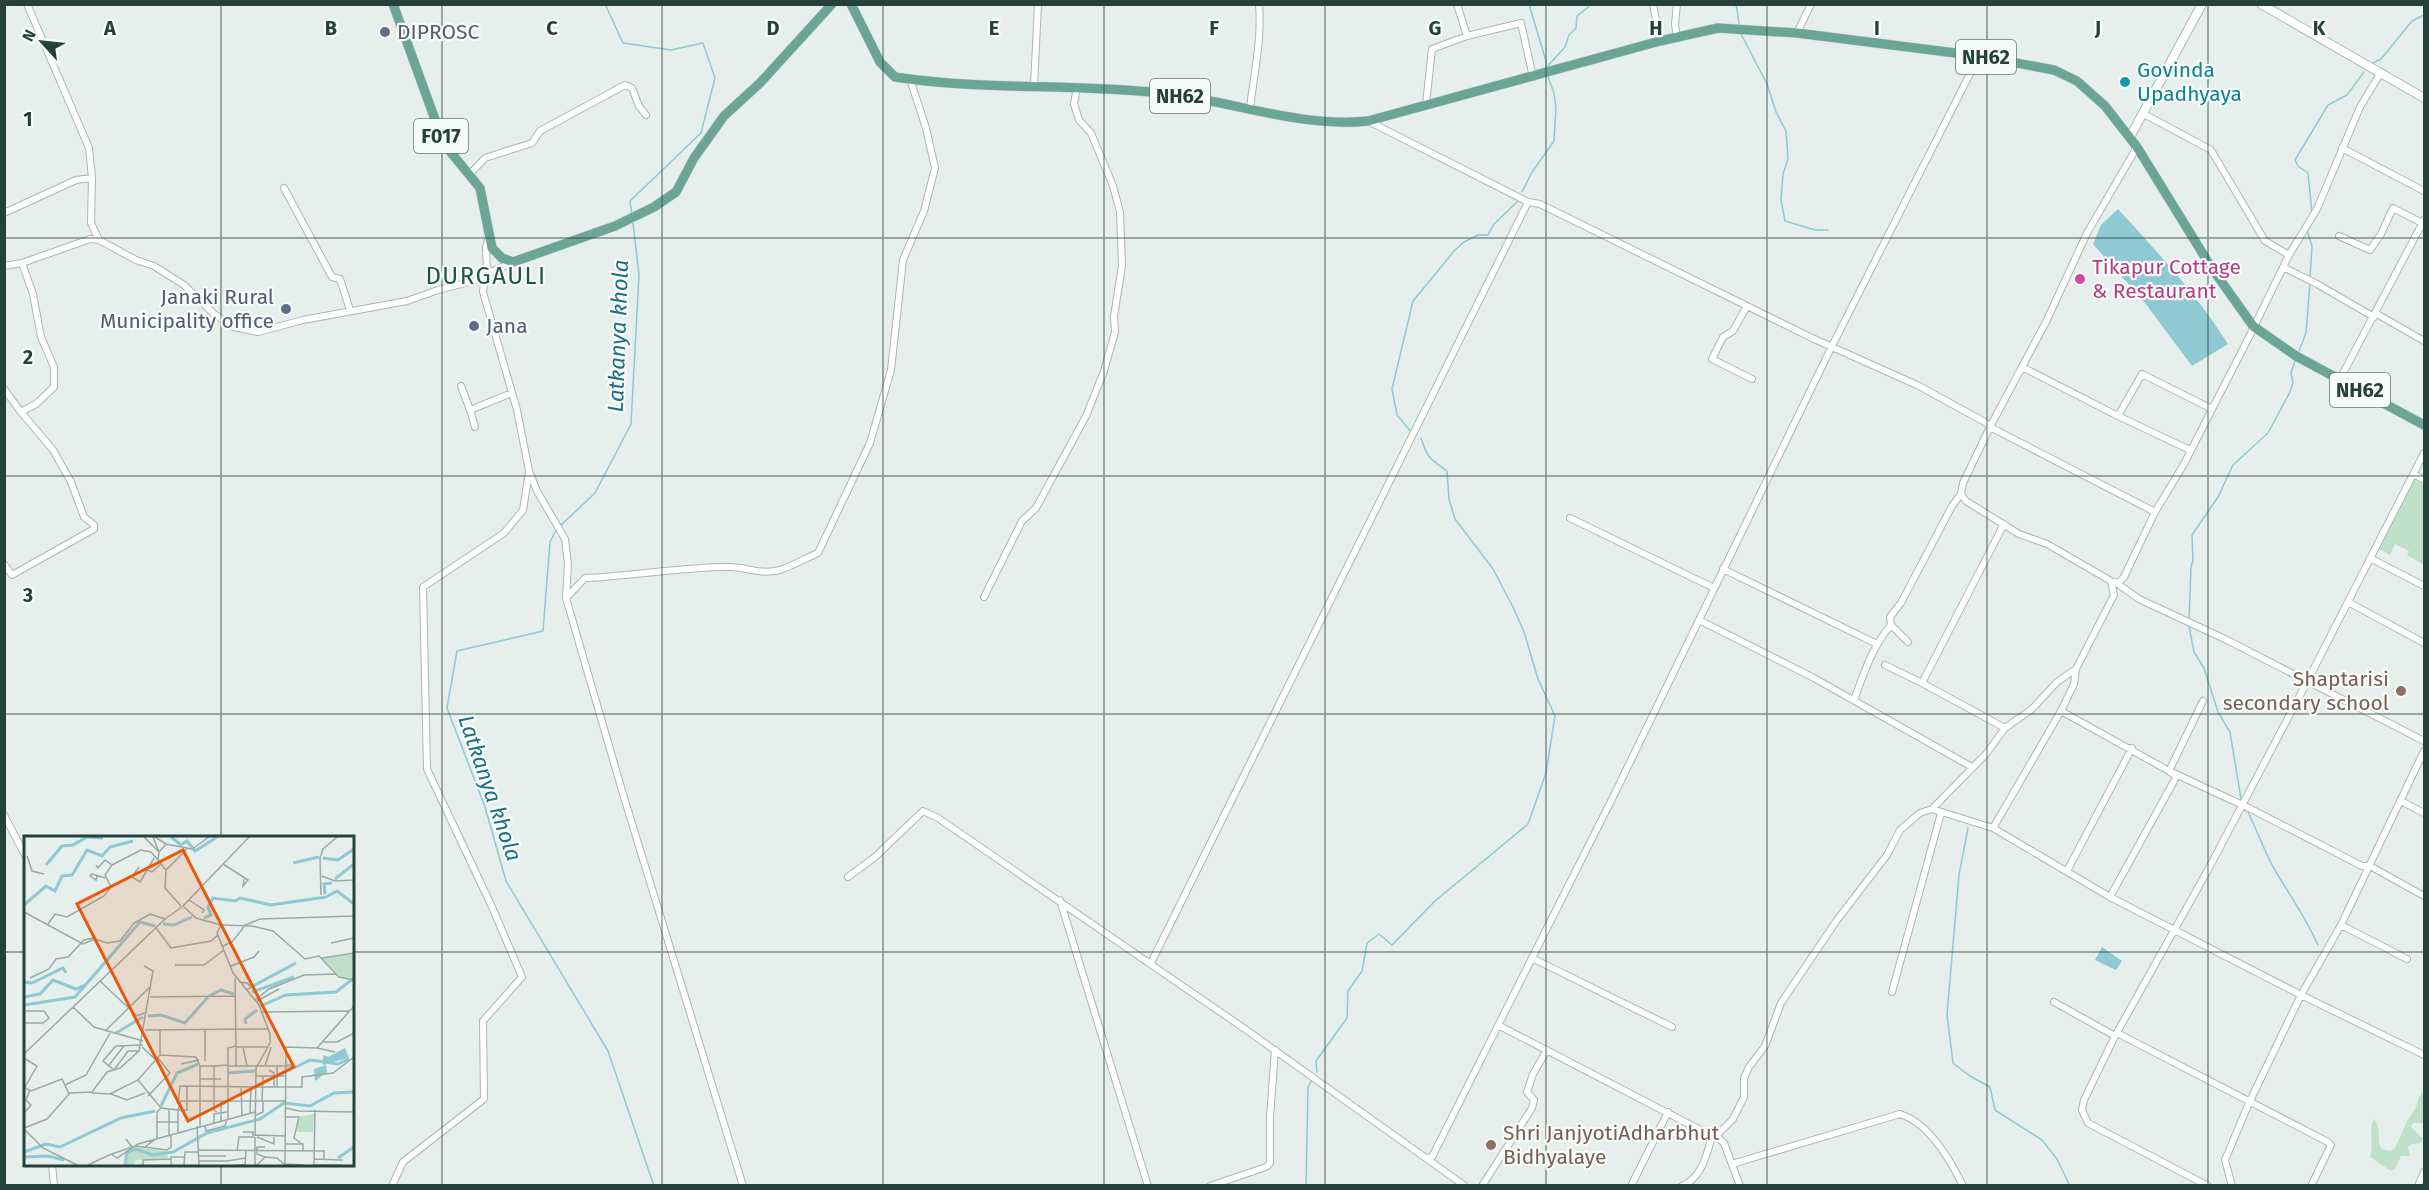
<svg xmlns="http://www.w3.org/2000/svg" width="2429" height="1190" viewBox="0 0 2429 1190" font-family="'Fira Sans',sans-serif">
<rect width="100%" height="100%" fill="#e6efeb"/>
<path fill="#bfe0c8" d="M2414 480 2424 485V565L2407 555 2409 551 2395 544 2390 555 2379 549Z
M2424 1090V1123H2413L2411 1127 2423 1139 2420 1143 2412 1144 2408 1147 2410 1156H2401L2395 1169 2391 1171 2370 1157C2374 1142 2368 1131 2374 1119 2383 1132 2375 1139 2382 1149L2390 1151 2395 1148 2408 1119 2416 1108 2418 1099Z"/>
<path fill="#8ec9d4" d="M2118 209C2159 254 2195 292 2228 344L2192 366 2145 303 2093 244 2101 225Z
M2102 947 2122 961 2116 970 2095 960Z"/>
<g fill="none" stroke-linecap="round" stroke-linejoin="round">
<path stroke="#8ec9d4" stroke-width="1.5" d="M605 4 623 43 671 50 703 43 715 78 701 133 630 201 632 215
M1529 4 1546 61V69
M1736 4 1739 23
M1741 34 1767 84 1776 112 1786 131 1788 159 1783 174 1781 200 1785 221 1815 230H1828
M2371 64 2381 59 2412 21 2424 15
M1546 68 1565 47 1569 35 1576 28 1577 16 1592 4
M1522 192 1532 172 1554 141 1556 108 1554 93 1548 77
M2312 213 2308 173 2298 166 2295 160 2328 105 2347 95 2364 72
M2307 230 2312 246 2310 278
M2299 351 2306 333 2310 283
M1412 433 1397 415 1392 389 1413 301 1455 250 1464 242 1478 235H1488L1494 224 1518 201
M560 526 595 493 631 424 639 275 633 223
M556 530 550 542 543 631 457 651 447 708 485 807 506 881 608 1051 654 1186
M2189 619 2191 567 2193 560 2192 535 2218 497 2233 465 2268 433 2290 392 2293 383 2291 373 2295 361
M2189 626 2194 652 2204 668 2218 712 2230 732 2241 799
M2248 812C2258 832 2265 854 2276 872 2290 895 2307 920 2318 945
M1968 828 1959 875 1947 1014 1953 1063 1970 1076 1990 1087 1995 1110 2042 1140 2057 1159 2070 1186
M1317 1072 1316 1061 1347 1018 1348 991 1362 971 1367 943 1379 934 1392 945 1435 901 1528 824 1546 773 1555 716 1538 679 1524 632 1513 607 1493 569 1455 519 1449 499 1447 471C1429 458 1428 459 1421 438
M1306 1186 1308 1087 1312 1080"/>
<g stroke="#a8b8b2" stroke-width="8">
<path id="street" d="M27 4 89 148 92 178 91 223 99 240
M1457 4 1467 36
M1653 4 1660 41
M1677 4 1675 24 1677 37
M1797 33 1811 4
M1034 86 1038 4
M1426 104 1432 49 1467 36 1521 23 1533 77
M1250 108C1254 73 1262 40 1259 4
M2144 114 2211 150 2265 241 2289 255
M1368 121 1528 202 1540 204 1812 338 1917 385 1985 422 1990 427 1963 483 1961 494 1966 501 2019 534 2047 544 2111 581 2114 595 2076 669 2074 684 2061 711 2169 771 2249 808 2362 866H2370L2424 896
M2137 147 2087 233 2046 322 1990 427 2155 512
M2342 148 2424 191
M470 174 485 158 532 143 540 131 625 85 632 88 639 106 646 115
M284 188 332 277 340 279 350 310
M4 213 76 180 92 178
M2339 236 2370 250 2381 234 2393 208 2424 224
M513 262 485 275 483 292 517 410 529 471 537 491 565 539 568 564 566 598 623 794 743 1186
M4 266 22 263 90 239 99 240 136 260 154 266 184 285 214 314 234 327 258 332 303 320 407 301 438 290 477 280 485 275 487 270 486 247 489 237
M2283 267 2317 284 2374 317
M1747 306 1733 331 1723 337 1712 359 1752 379
M2377 314 2424 341
M2022 367 2118 416 2142 374 2212 409
M2340 379 2424 220
M461 386 470 410 512 393
M4 389 21 412 36 404 54 387V367L41 337 33 294 22 263
M470 410 475 427
M2118 416 2190 450
M2417 476 2424 480
M1570 518 1714 588
M2370 558 2424 586
M4 564 12 575 94 529V525L84 517 71 482 53 450 21 412
M1723 569 1877 644
M2115 582 2139 599 2227 640 2424 741
M2118 583 2124 577 2155 512 2184 464 2248 339 2289 255 2317 209 2360 107 2380 74
M567 597 585 578C633 576 681 567 729 567 747 567 759 575 780 570 792 566 806 558 818 553L870 443 891 370 903 260 924 211 935 168 926 128 910 79
M984 597 1022 521 1036 508 1086 416 1104 371 1115 332 1114 316 1122 266 1120 212 1113 186 1091 133 1079 120 1074 104 1077 87
M2348 602 2424 643
M1699 620 1814 678 1972 767
M1908 642 1891 625 1890 617 1901 603 1952 506 1961 494
M1885 665 1922 683 2005 728
M1922 683 2004 524
M1854 700C1864 673 1872 647 1891 625
M2401 801 2424 813
M1932 809 1986 754 2005 728 2032 709 2057 682 2076 669
M4 815 26 857
M1993 828 2110 897 2301 995 2424 1055
M2067 871 2132 748
M848 877 875 857 923 811 938 818 1245 1029 1465 1186
M2110 897 2174 781 2176 776 2169 771 2203 701
M1060 900 1148 1186
M2341 925 2407 959
M1532 958 1672 1027
M1151 963 1528 202
M1892 992 1941 813
M2054 1002 2115 1036
M1498 1025 1712 1136H1716
M2117 1033 2328 1142 2331 1145 2311 1186
M1427 1158 1432 1157 1615 793 1832 346 1979 56
M52 1164 54 1186
M1732 1164 1900 1114C1929 1123 1950 1159 1963 1186
M392 1186 403 1162 484 1099 483 1021 522 977 492 907 427 769 423 587 504 533 523 510 529 472
M1210 1186 1266 1167 1270 1163V1117L1275 1050
M1482 1186 1532 1108 1534 1100 1527 1092 1533 1074 1547 1050
M1631 1186 1668 1112
M1682 1186C1702 1178 1707 1154 1712 1136
M1740 1186 1724 1143 1716 1136 1733 1119 1744 1097V1078L1749 1067 1765 1046 1781 1003 1837 920 1887 855 1900 830 1920 813 1932 809 1993 828 2061 711
M2208 1186 2088 1123 2082 1110 2084 1100 2115 1036 2209 868 2307 682 2424 453
M2232 1186 2225 1160 2249 1103 2301 995 2341 925 2424 751
M2418 1186 2424 1172"/>
</g>
<g stroke="#a4bbb3" stroke-width="10">
<path id="secondary" d="M2261 4 2424 98
M2130 137 2202 4"/>
</g>
<g stroke="#c2cac8" stroke-width="10">
<path id="primary" d="M393 4 444 144 480 188 492 248 502 258 513 262 615 226 654 207 676 192 694 158 724 116 760 83 832 4
M851 4 880 62 895 77C985 91 1078 83 1169 94 1235 102 1301 128 1368 121L1660 41 1718 28 1797 33 1979 56 2054 70 2077 81 2105 106 2137 147 2211 267 2253 326 2296 356 2424 425"/>
</g>
<use href="#street" stroke="#fff" stroke-width="6"/>
<use href="#secondary" stroke="#fff" stroke-width="8"/>
<use href="#primary" stroke="#6aa596" stroke-width="9"/>
</g>
<path fill="none" stroke="#24423a" stroke-width="1.5" stroke-opacity="0.55" d="M221 4V838M442 4V1186M662 4V1186M883 4V1186M1104 4V1186M1325 4V1186M1546 4V1186M1767 4V1186M1987 4V1186M2208 4V1186M4 238H2424M4 476H2424M4 714H2424M4 952H26M352 952H2424M221 1164V1186"/>
<g fill="#5c6f8a" stroke="#f7fbf9" stroke-width="2">
<circle cx="385" cy="32" r="6"/>
<circle cx="286" cy="309" r="6"/>
<circle cx="474" cy="326" r="6"/>
</g>
<circle fill="#0f9aa8" stroke="#f7fbf9" stroke-width="2" cx="2125" cy="82" r="6"/>
<circle fill="#d1479c" stroke="#f7fbf9" stroke-width="2" cx="2080" cy="279" r="6"/>
<g fill="#8d6e63" stroke="#f7fbf9" stroke-width="2">
<circle cx="2401" cy="691" r="6"/>
<circle cx="1491" cy="1145" r="6"/>
</g>
<g text-anchor="middle" dominant-baseline="central" stroke-width="4.5" stroke-linejoin="round" paint-order="stroke">
<g fill="#f7fbf9" stroke="#637a73" stroke-width="1.5">
<rect x="1956" y="40" width="60" height="34" rx="4.5"/>
<rect x="1150" y="79" width="60" height="34" rx="4.5"/>
<rect x="414" y="119" width="54" height="34" rx="4.5"/>
<rect x="2330" y="373" width="60" height="34" rx="4.5"/>
</g>
<g font-size="20" font-weight="bold" fill="#24423a">
<text x="1986" y="57">NH62</text>
<text x="1180" y="96">NH62</text>
<text x="441" y="136">F017</text>
<text x="2360" y="390">NH62</text>
</g>
<g font-size="21" fill="#4e5e75" stroke="#f7fbf9" text-anchor="start">
<text x="397" y="32">DIPROSC</text>
<text x="274" y="297" text-anchor="end">Janaki Rural<tspan x="274" dy="24">Municipality office</tspan></text>
<text x="486" y="326">Jana</text>
</g>
<g font-size="21" fill="#0d838f" stroke="#f7fbf9" text-anchor="start">
<text x="2137" y="70">Govinda<tspan x="2137" dy="24">Upadhyaya</tspan></text>
</g>
<g font-size="21" fill="#b23c85" stroke="#f7fbf9" text-anchor="start">
<text x="2092" y="267">Tikapur Cottage<tspan x="2092" dy="24">&amp; Restaurant</tspan></text>
</g>
<g font-size="21" fill="#785e54" stroke="#f7fbf9" text-anchor="end">
<text x="2389" y="679">Shaptarisi<tspan x="2389" dy="24">secondary school</tspan></text>
<text x="1503" y="1133" text-anchor="start">Shri JanjyotiAdharbhut<tspan x="1503" dy="24">Bidhyalaye</tspan></text>
</g>
<g font-size="22" font-style="italic" fill="#1c6f80" stroke="#f7fbf9">
<text transform="translate(618 336) rotate(-88)">Latkanya khola</text>
<text transform="translate(490 788) rotate(71)">Latkanya khola</text>
</g>
<g font-size="24" letter-spacing="1.5" fill="#1f5548" stroke="#f7fbf9">
<text x="486" y="276">DURGAULI</text>
</g>
</g>
<g transform="translate(24 836)">
<rect width="330" height="330" fill="#e6efeb"/>
<path d="M330 118V143L317 141 298 122ZM290 278 289 296H273L275 281ZM110 311 142 315 144 322 112 324 110 329H102L103 316Z" fill="#bfe0c8"/>
<path d="M321 212 325 222 302 228 303 236 291 245 290 233 302 229 298 228 300 219 304 221Z" fill="#8ec9d4"/>
<path fill="none" stroke="#8ec9d4" stroke-width="3" d="M147 1 157 9 163 5 171 15 193 1M299 22 314 24 330 13M269 27 295 21M22 29 38 10 49 9 63 1 79 2M311 43 330 28M301 58 300 48 308 47M0 69 22 50 31 55 38 40 48 39 63 14 78 20 86 11 109 5M180 82 187 79 184 71 189 62 211 65 216 62 247 69 302 61 313 55 330 68M139 88 150 89 168 81M0 146 8 147 39 132 42 137M229 150 272 127M228 156 270 141M185 160 197 154 210 158M0 161 16 158 29 144 52 153 61 149M0 169 51 161 116 86 131 90M237 170 262 159 312 156 330 142M124 180 137 179 161 187 184 161M222 188 221 183 233 174M92 197 119 181M262 229 272 231 286 224 314 228 325 223M204 237 231 235M137 270 153 237 174 228M0 316 22 308 36 311 97 282 131 275M0 321 24 320 40 324M314 322 330 311M101 329 103 317 112 313 129 319 149 316 183 297 236 283 260 267 286 270 310 257 330 256"/>
<path fill="none" stroke="#98aaa4" stroke-width="1.5" d="M120 1 135 16 134 24 142 34 141 52 157 70M129 1 135 16 142 8 131 1M225 1 159 70 172 82 197 89 193 97 209 137 235 169 246 198V207L232 232 231 300M142 8 168 13 185 1M3 20 8 35 20 38M130 22 123 34 128 36 137 28M199 28 224 44 219 50 220 43M88 29 117 14 127 16 134 24M115 31 108 41 116 46 123 34M142 34 164 12M73 40 72 44 66 40 68 38 81 42M298 40 311 45 330 44M297 59 296 22 299 13 313 1M165 64 180 74 178 77M0 76 59 108 71 103 83 107 96 105 110 87 126 78 141 83M24 88 31 78 43 81 80 60 87 51 81 39 88 29 81 24 74 32 72 29M198 89 228 90 249 95 281 123 295 120 315 141 330 144M219 90 236 83 330 80M132 92 147 112 187 105 194 99M307 107 330 102M199 110 208 106 220 91M298 122 330 117M151 129H180L200 114M207 130 230 121 235 115M6 142 25 133 32 123 44 121 60 104 70 102M76 145 113 180 123 176M215 146 223 147 227 151 223 154M126 161 211 160M231 164 245 153 280 139 312 138M233 165 255 153M49 171 70 191 119 205M0 175H20M238 176 325 175M0 187H19L25 182 20 175M121 194 244 193M136 194V219M81 195 127 150M299 206H313L330 197M118 211 132 224M219 211 223 230M293 212 311 216M115 215H104L90 234 79 225 92 210 119 209M0 218 141 83 158 71M0 222 13 230 1 251M181 225V194M157 228 175 224M85 229 100 210M204 230H261M212 230V211H244M241 230 247 211M245 234 250 237V251M232 240H261M175 243H197M114 244 137 272 154 274V297M41 249 62 239 86 197M163 250V274H154L157 265H239V276L232 279M0 251 7 255 38 243 45 258M217 251 218 279M232 251H278V241L309 237 330 221M253 251V230M68 257 86 258 114 244 136 219 172 221 176 230H190M87 258 103 264 121 257M124 260 146 237 134 222M238 265 239 240M239 265H261M154 267 156 250 232 251M262 272 275 275 330 276M145 274V299M193 276 190 274V230L204 229V212L212 210 211 142M0 277 7 269 2 264 6 254M226 277 227 251M262 281H275L270 302 278 308M204 283V230M197 285V265M133 286H154M190 287V278L203 276M173 290 175 329M181 290 182 295 201 290 203 283M176 291V230M0 292 23 283 46 257 68 256 83 236 96 232 115 215 129 135 120 130M0 293 19 312 53 329M231 299 262 300M233 301 250 308V301M262 308H279V315M111 310 143 314 147 311V299M121 311 133 302V276L137 272M175 314 300 315V323M213 315 215 301H229V296H219M88 318 108 311 102 303M175 320H202M241 321 253 322 261 329M290 323 319 324M175 325H203M203 325 222 322M261 328 280 329M64 329 87 318 93 322 114 308 231 276M119 329V324L147 323M147 329V321H160M160 329 161 316H175M212 329H221L222 315M231 329V301M233 329 241 321 233 318V311H241M261 329 262 211 293 212 330 170M290 329 291 274M290 329H318"/>
<path fill="#e8590c" fill-opacity="0.15" stroke="#e8590c" stroke-width="3" d="M159 14 270 231 164 285 53 68Z"/>
<rect width="330" height="330" fill="none" stroke="#24423a" stroke-width="3"/>
</g>
<g font-size="20" text-anchor="middle" font-weight="bold" fill="#24423a" stroke="#f7fbf9" stroke-width="4.5" stroke-linejoin="round" paint-order="stroke">
<text x="110" y="35">A</text>
<text x="331" y="35">B</text>
<text x="552" y="35">C</text>
<text x="773" y="35">D</text>
<text x="994" y="35">E</text>
<text x="1214" y="35">F</text>
<text x="1435" y="35">G</text>
<text x="1656" y="35">H</text>
<text x="1877" y="35">I</text>
<text x="2098" y="35">J</text>
<text x="2319" y="35">K</text>
<text x="28" y="126">1</text>
<text x="28" y="364">2</text>
<text x="28" y="602">3</text>
</g>
<rect width="2429" height="1190" fill="none" stroke="#24423a" stroke-width="12"/>
<g transform="translate(42 42) rotate(297)" stroke="#f7fbf9" stroke-width="4.5" paint-order="stroke">
<path d="M0-4.5L10 22L0 15L-10 22Z" fill="#24423a"/>
<text y="-9" font-size="16" font-weight="bold" text-anchor="middle" fill="#24423a">N</text>
</g>
</svg>
